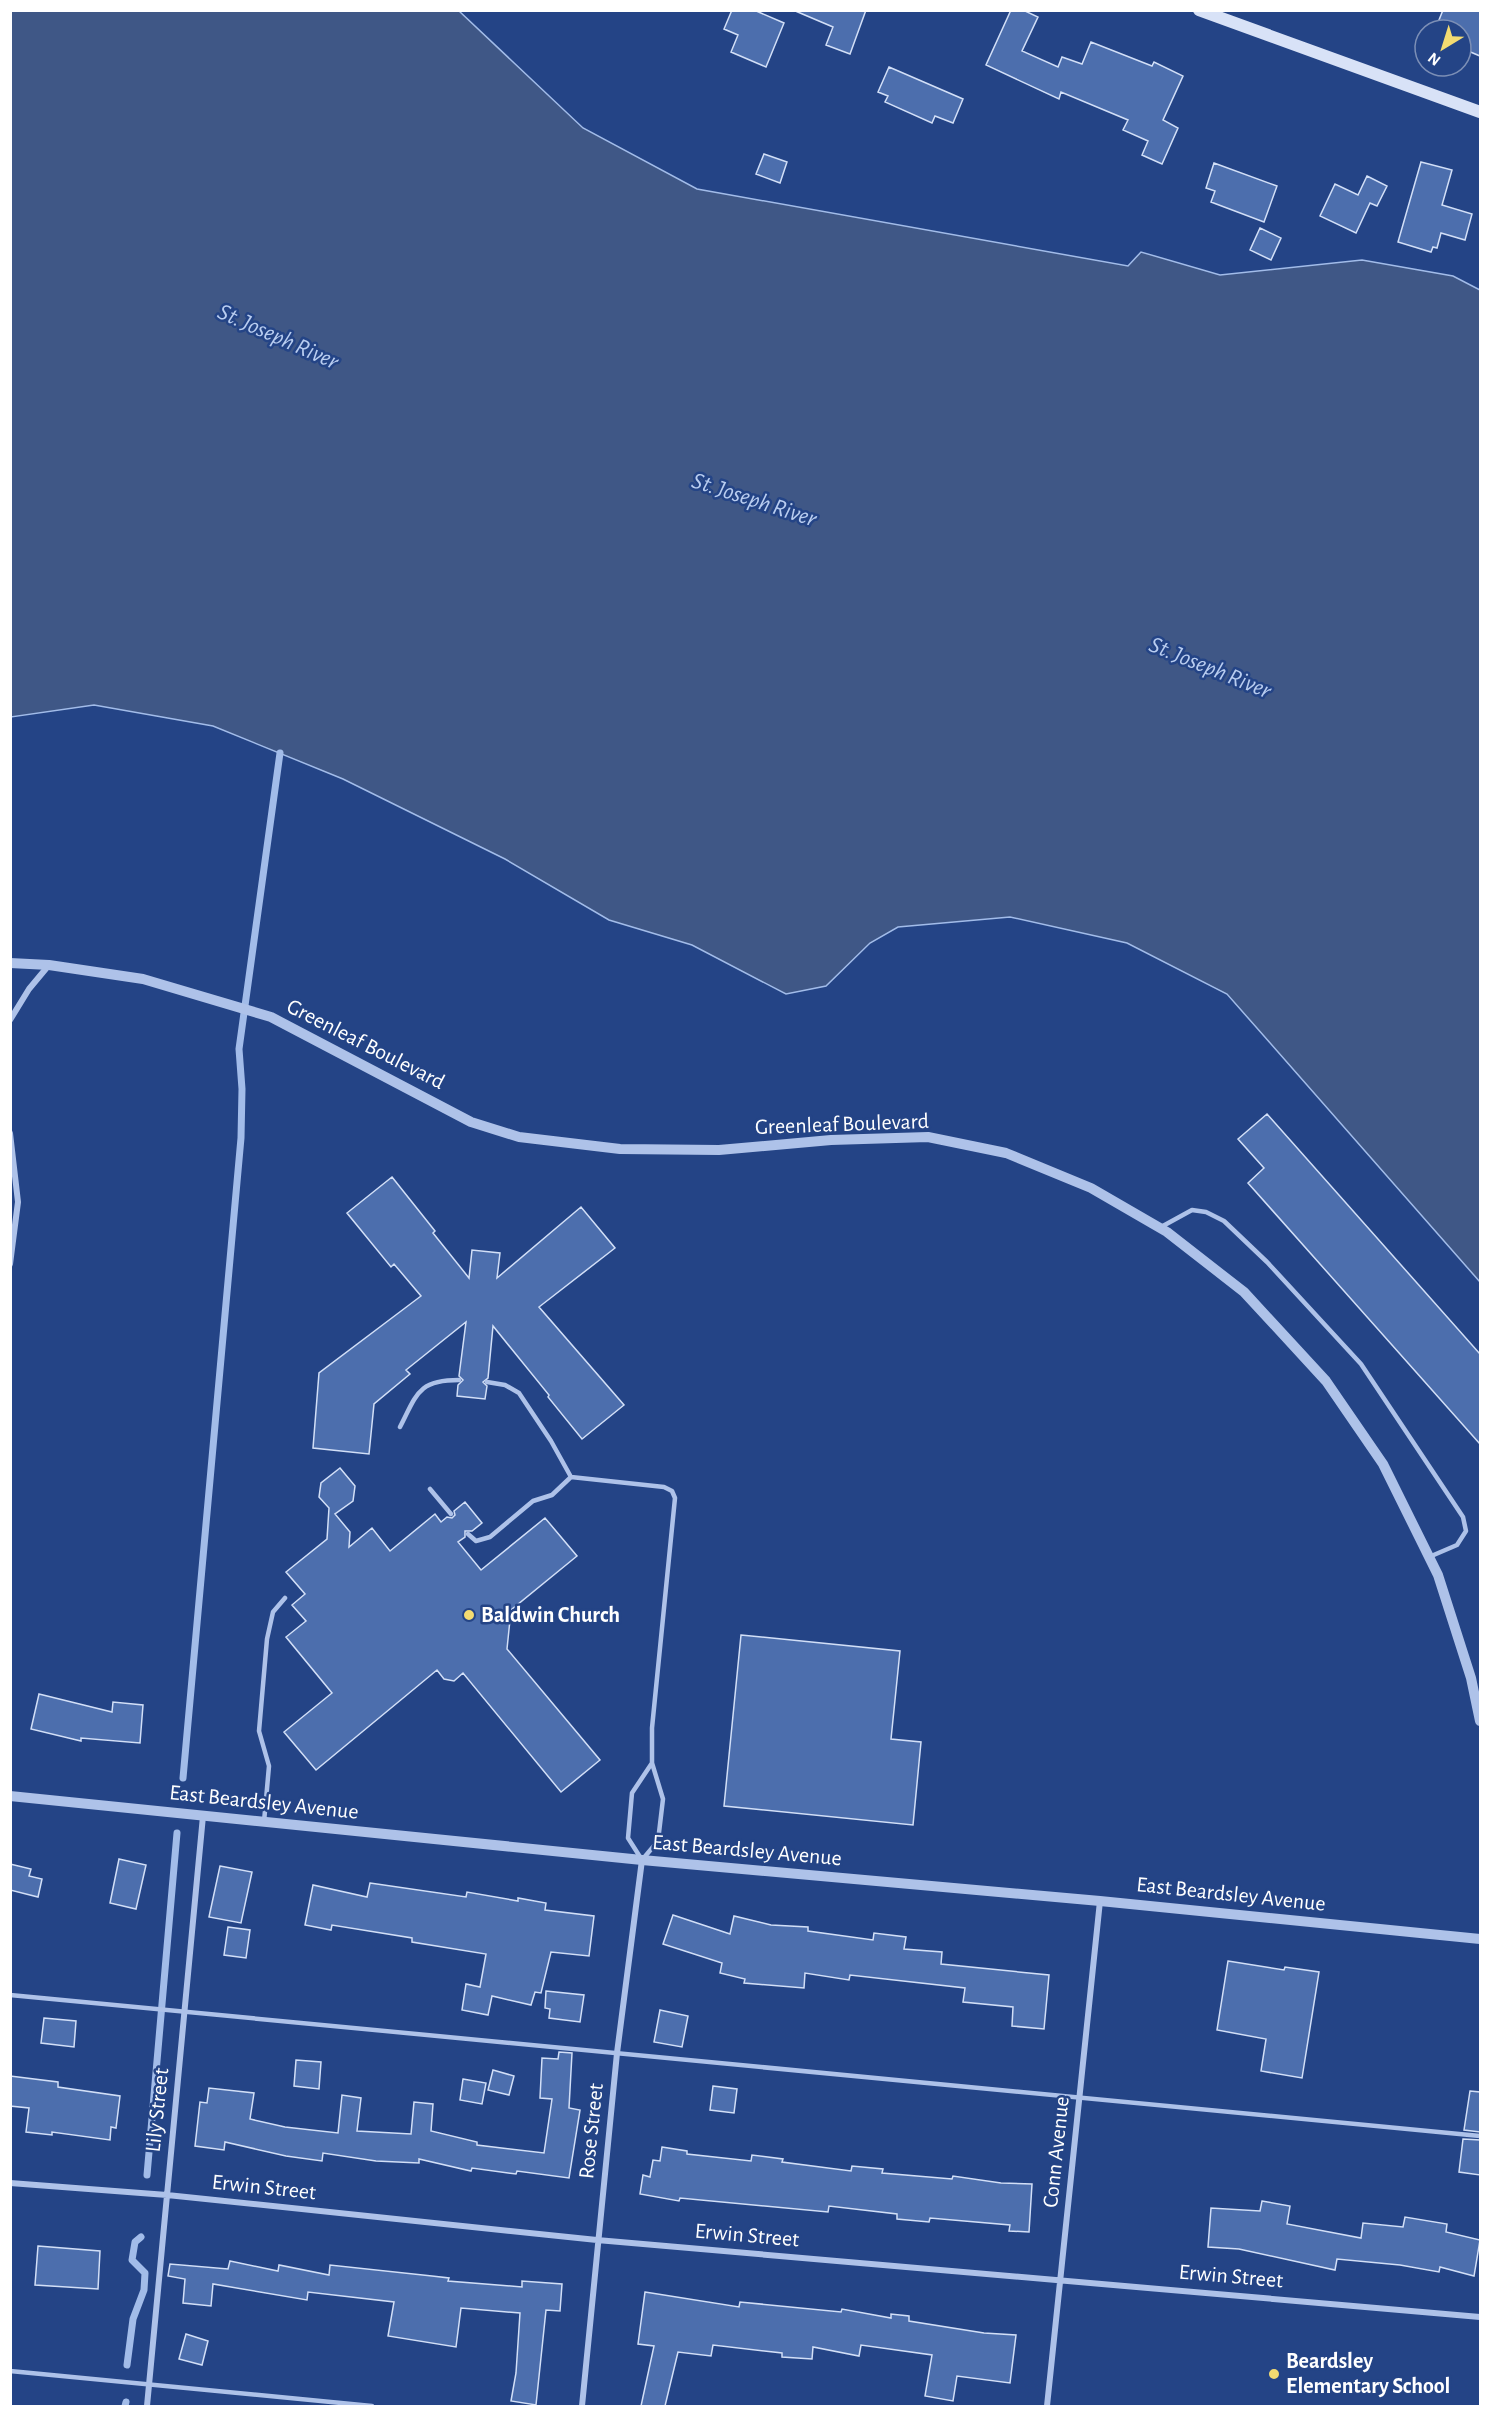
<svg xmlns="http://www.w3.org/2000/svg" width="1491" height="2417" viewBox="0 0 1491 2417" font-family="'Alegreya Sans',sans-serif">
<rect width="100%" height="100%" fill="#244486"/>
<path fill="#3f5786" stroke="#a2bce9" stroke-width="1.5" d="M11 10 459 11 583 128 697 189 1128 266 1141 252 1220 275 1362 260 1453 276 1480 290V1282L1227 994 1127 943 1010 917 898 927 870 943 826 986 786 994 692 945 609 920 505 859 343 779 213 726 94 705 11 717Z"/>
<g fill="none" stroke-linecap="round" stroke-linejoin="round">
<path stroke="#a2bce9" stroke-width="7" d="M183 1778 241 1138 242 1089 239 1049 280 753
M147 2175 177 1833
M127 2365 133 2319 144 2290 145 2273 132 2260 135 2242 141 2237
M125 2406 126 2402"/>
</g>
<path fill="#4c6ead" stroke="#d2dff7" stroke-width="1.5" d="M732 10H754L784 23 766 67 731 52 738 35 724 29Z
M793 10H866L850 54 826 45 833 27Z
M1011 10H1023L1038 17 1022 51 1058 67 1062 57 1082 64 1091 42 1152 66 1154 62 1183 76 1163 120 1178 128 1162 164 1142 155 1148 141 1123 130 1128 120 1061 92 1059 99 986 65Z
M1443 10H1480V56L1461 48V30H1435Z
M889 67 963 99 953 123 935 116 932 123 885 102 888 96 878 92Z
M764 154 787 162 780 183 756 174Z
M1421 162 1452 170 1442 205 1472 214 1465 240 1441 233 1437 248 1433 247 1431 252 1398 242Z
M1214 163 1277 186 1264 222 1211 202 1215 191 1206 188Z
M1367 176 1387 186 1377 206 1370 203 1356 233 1320 216 1335 184 1358 195Z
M1260 228 1281 238 1271 260 1250 250Z
M1267 1114 1480 1354V1444L1248 1183 1264 1168 1238 1139Z
M392 1177 435 1231 433 1233 469 1278 472 1250 500 1253 497 1278 581 1207 615 1248 539 1307 624 1405 582 1439 548 1397 549 1395 493 1326 488 1378 483 1382 487 1386 485 1399 457 1396 458 1385 463 1380 459 1376 466 1322 406 1370 410 1374 374 1404 369 1454 313 1448 319 1373 421 1296 394 1264 391 1267 347 1213Z
M340 1468 355 1486 353 1501 335 1514 350 1532 349 1547 372 1528 390 1551 435 1514 441 1522 447 1517 452 1518 455 1515 454 1511 465 1502 482 1523 472 1531H465V1537L458 1542 481 1570 545 1518 577 1556 511 1610 507 1649 600 1760 561 1792 463 1673 454 1681 444 1679 437 1670 316 1770 284 1732 332 1693 286 1637 306 1621 292 1605 305 1594 286 1572 327 1539 329 1508 319 1497 321 1483Z
M741 1635 900 1651 891 1739 921 1742 913 1825 724 1806Z
M39 1694 112 1712 113 1702 143 1705 140 1743 81 1738V1741L31 1729Z
M119 1859 146 1865 136 1909 110 1903Z
M10 1864 31 1869 29 1876 42 1879 38 1897 10 1890Z
M220 1866 252 1872 241 1923 209 1917Z
M370 1883 466 1897 467 1892 518 1901V1898L546 1903 545 1910 594 1916 589 1956 551 1952 541 1993 535 1992 531 2005 492 1996 488 2015 462 2010 466 1984 480 1987 486 1954 412 1942V1938L332 1925 331 1930 305 1925 313 1885 367 1897Z
M673 1915 730 1934 734 1916 771 1925 808 1927V1931L873 1940 874 1933 906 1937 904 1949 942 1952 941 1964 1049 1975 1044 2029 1012 2026 1013 2007 963 2002 965 1988 850 1975 849 1980 805 1973 804 1988 744 1983 745 1979 720 1973 722 1963 663 1944Z
M228 1927 250 1930 246 1958 224 1955Z
M1228 1961 1284 1970 1285 1967 1319 1972 1302 2078 1261 2071 1266 2039 1217 2030Z
M546 1991 584 1995 580 2022 549 2018 550 2009 545 2008Z
M660 2010 688 2016 682 2047 654 2042Z
M44 2018 76 2021 74 2047 41 2043Z
M559 2052 572 2053 569 2108 580 2110 569 2178 517 2171 516 2174 472 2168 471 2171 419 2159V2163L376 2161 323 2153 322 2161 286 2156 225 2142 224 2150 195 2146 200 2102 207 2103 209 2088 254 2093 250 2119 285 2127 338 2133 342 2095 361 2098 357 2131 411 2134 414 2102 433 2104 431 2131 477 2142V2145L544 2153 552 2099 540 2098 542 2058 558 2059Z
M296 2060 321 2062 319 2089 294 2086Z
M493 2070 514 2076 509 2095 488 2090Z
M10 2076 58 2082V2087L120 2096 116 2128 111 2127 110 2140 52 2132V2135L26 2132 29 2108 10 2106Z
M463 2079 486 2083 482 2104 460 2100Z
M713 2086 737 2089 734 2113 710 2110Z
M1470 2091 1480 2092V2132L1464 2130Z
M1463 2139 1480 2140V2175L1459 2172Z
M662 2147 687 2151V2154L751 2161 752 2155 783 2159 782 2162 851 2171 852 2166 883 2169 882 2173 952 2179 953 2176 1001 2183 1032 2184 1029 2232 1009 2231 1010 2225 930 2218 929 2222 897 2219V2214L829 2206 828 2212 680 2198 679 2201 640 2194 643 2175 650 2177 653 2160 660 2161Z
M1262 2201 1290 2206 1287 2224 1361 2238 1363 2223 1403 2227 1405 2217 1447 2224 1446 2232 1480 2240 1474 2276 1440 2267 1439 2272 1400 2265 1337 2259 1335 2270 1239 2249 1208 2247 1211 2208 1260 2211Z
M38 2246 100 2251 98 2289 35 2285Z
M230 2261 278 2271 279 2265 329 2275 330 2265 432 2276 449 2278 448 2281 522 2287V2281L562 2284 560 2311 546 2310 536 2405 511 2401 516 2373 520 2313 461 2308 456 2347 388 2336 394 2302 308 2292 307 2300 213 2284 211 2306 183 2303 185 2279 168 2276 170 2264 228 2269Z
M645 2292 739 2307 740 2302 841 2312 842 2309 891 2318V2314L909 2316V2321L984 2333 1016 2335 1010 2383 957 2376 953 2401 925 2396 932 2355 861 2345 859 2356 813 2347 812 2359 782 2357V2353L713 2345 711 2356 678 2352 665 2406H641L654 2346 638 2344Z
M186 2334 208 2341 202 2365 179 2359Z"/>
<g fill="none" stroke-linecap="round" stroke-linejoin="round">
<path stroke="#aec2e9" stroke-width="4.5" d="M1161 1227 1192 1210 1206 1212 1224 1221 1267 1262 1361 1364 1463 1517 1466 1531 1457 1545 1429 1557
M400 1427C417 1394 418 1380 459 1380
M571 1477 664 1487 672 1491 675 1498 652 1728V1763L663 1799 658 1841 642 1860 628 1838 632 1793 652 1763
M430 1489 451 1514
M468 1534 476 1541 490 1537 533 1501 552 1495 571 1477 551 1441 519 1393 505 1385 487 1382
M264 1822 269 1766 259 1731 267 1639 273 1612 285 1598
M10 1995 1480 2136
M10 2371 372 2406"/>
<path stroke="#aec2e9" stroke-width="6" d="M10 1020 29 989 49 965
M10 1133 18 1202 10 1264
M10 2183 167 2195 597 2240 1480 2317
M147 2406 203 1816
M582 2406 617 2053 642 1860
M1047 2406 1100 1901"/>
<path stroke="#aec2e9" stroke-width="10" d="M10 963 49 965 143 979 271 1017 471 1122 519 1137 620 1149 719 1150 831 1140 928 1137 1006 1153 1091 1188 1167 1232 1244 1292 1326 1381 1383 1464 1438 1575 1471 1678 1480 1721
M10 1796 642 1860 1100 1901 1480 1939"/>
<path stroke="#d8e2f7" stroke-width="12" d="M1199 10 1480 112"/>
</g>
<g fill="#f3db71" stroke="#244486" stroke-width="2">
<circle cx="469" cy="1615" r="6"/>
<circle cx="1274" cy="2374" r="6"/>
</g>
<g text-anchor="middle" dominant-baseline="central" stroke-width="5" stroke-linejoin="round" paint-order="stroke">
<g font-size="22" fill="#fff" stroke="#244486">
<text transform="translate(366 1044) rotate(27)">Greenleaf Boulevard</text>
<text transform="translate(842 1124) rotate(-2)">Greenleaf Boulevard</text>
<text transform="translate(264 1802) rotate(6)">East Beardsley Avenue</text>
<text transform="translate(747 1850) rotate(5)">East Beardsley Avenue</text>
<text transform="translate(1231 1894) rotate(6)">East Beardsley Avenue</text>
<text transform="translate(157 2110) rotate(-84)">Lily Street</text>
<text transform="translate(591 2131) rotate(-84)">Rose Street</text>
<text transform="translate(1056 2152) rotate(-84)">Conn Avenue</text>
<text transform="translate(264 2187) rotate(6)">Erwin Street</text>
<text transform="translate(747 2235) rotate(5)">Erwin Street</text>
<text transform="translate(1231 2276) rotate(5)">Erwin Street</text>
</g>
<g font-size="22" font-weight="bold" fill="#fff" stroke="#244486" text-anchor="start">
<text x="481" y="1615">Baldwin Church</text>
<text x="1286" y="2361">Beardsley<tspan x="1286" dy="25">Elementary School</tspan></text>
</g>
<g font-size="24" font-style="italic" fill="#b9cdf0" stroke="#244486">
<text transform="translate(278 337) rotate(24)">St. Joseph River</text>
<text transform="translate(754 500) rotate(18)">St. Joseph River</text>
<text transform="translate(1210 668) rotate(22)">St. Joseph River</text>
</g>
</g>
<rect width="1491" height="2417" fill="none" stroke="#ffffff" stroke-width="24"/>
<g transform="translate(1443 48) rotate(218)"><circle r="28" fill="#244486" stroke="#7c8fb6" stroke-width="1.5"/>
<path d="M0-4.5L10 22L0 15L-10 22Z" fill="#f3db71"/>
<text y="-9" font-size="16" font-weight="bold" text-anchor="middle" fill="#ffffff">N</text>
</g>
</svg>
